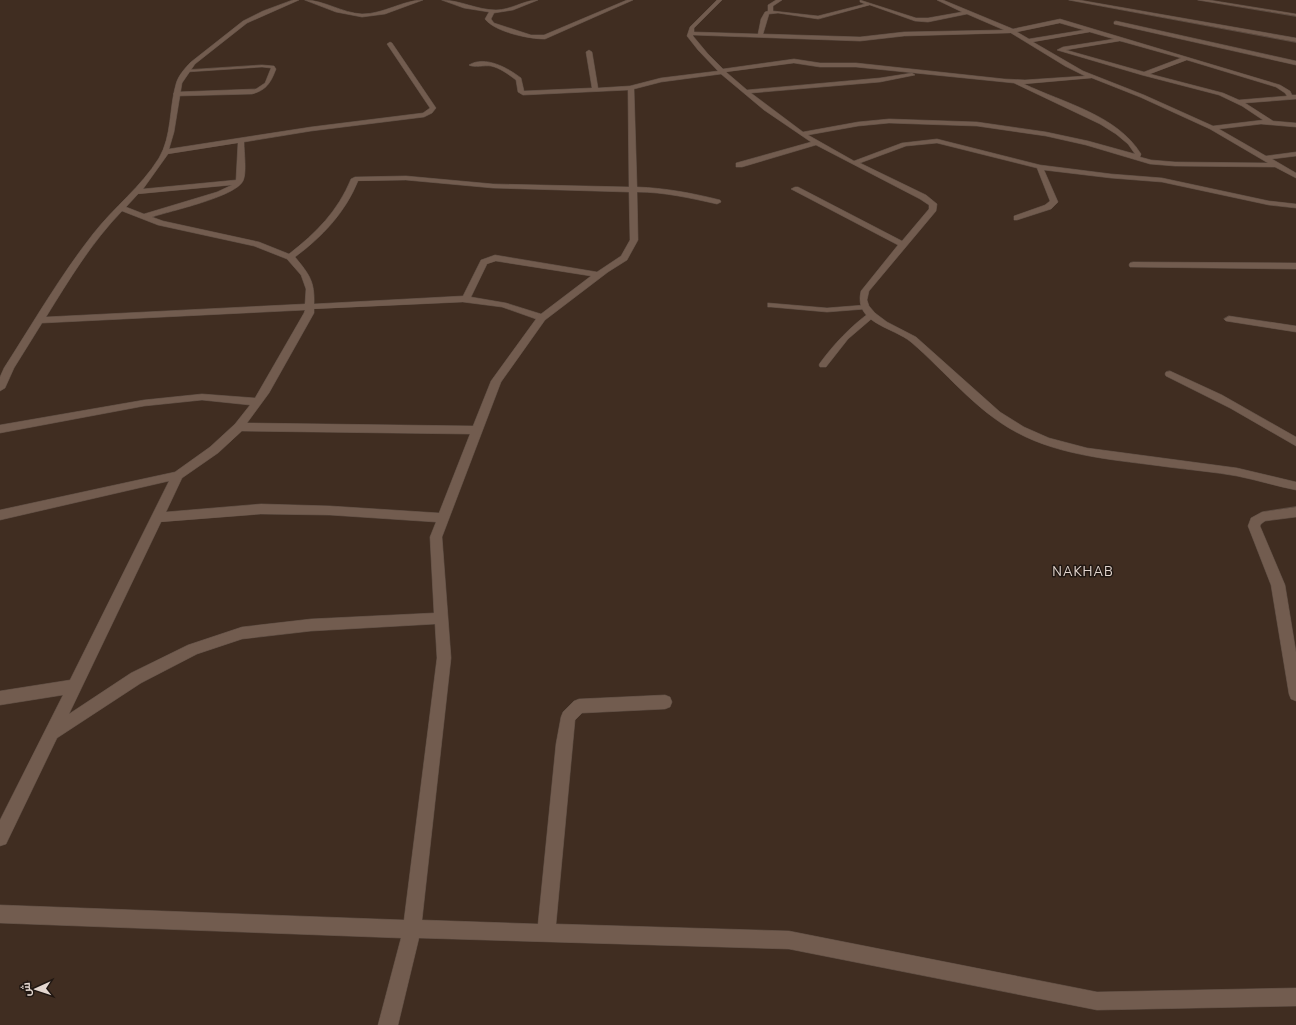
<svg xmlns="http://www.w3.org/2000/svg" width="1296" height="1025" viewBox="0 0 1296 1025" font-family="'Nunito Sans',Cairo,sans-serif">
<rect width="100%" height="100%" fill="#402d21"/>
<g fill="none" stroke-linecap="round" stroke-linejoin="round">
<g stroke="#5b4b41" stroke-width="1">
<path id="lane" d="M262 65 274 66 276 69C271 82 267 90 252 94L176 96 173 94 176 92 256 89 265 83 271 68 262 67 186 72 184 71 186 70Z
M768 303 827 308 865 305 869 307 865 309 827 312 771 307H768Z
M869 313H875L876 315 848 339 826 367H820L819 365 820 363C834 344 850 327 869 313Z"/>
</g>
<g stroke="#5b4b41" stroke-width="1">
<path id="street" d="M293 0H299L247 23 195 64 182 83 174 132 169 149 311 127 423 113 430 108 387 44 390 42 392 43 436 108 432 113 424 117 311 131 244 142C244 152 247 173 243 181 235 197 170 211 152 217L163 221 259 242 289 254C316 233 338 211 351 179L355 177 406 176 493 184 629 187 628 90 523 95 518 92 516 80C508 74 500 68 491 66 484 65 474 68 469 65 485 55 508 68 521 78L524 91 592 88 586 52 589 50 592 52 598 88 630 86 661 78 718 71 698 50 687 36 690 27 717 0H722L694 28V32L758 34 761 19 765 12 768 11V5L776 0H782L773 6V11L818 16 865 4 860 2V0L916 18H928L962 12 937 0H943L1013 29 1060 19 1280 85 1290 91 1292 95H1296V99L1245 103 1273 121 1296 123V127L1261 124 1219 129 1266 156 1296 152V156L1272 159 1296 173V178L1275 167 1175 166 1150 164 1086 145 1046 136 977 126 889 123 858 126 808 135 854 161 902 143 937 139 1040 165 1111 174 1162 178 1269 201 1296 204V208L1269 205 1162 182 1111 178 1044 170 1058 202 1051 209 1017 220H1014V216L1045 205 1050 201 1037 168 937 143 906 146 860 163 926 195 937 204 936 211 869 291 867 300 869 306 875 313 887 322 916 337 1000 412 1024 427 1049 438 1087 448 1237 468 1296 482V490C1276 486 1257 480 1237 476 1215 472 1191 470 1168 467 1118 460 1062 457 1016 432 975 410 946 372 911 342 893 327 853 323 861 291L898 245 791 189 795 187H798L902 241 929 209V205L920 199 816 145 742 167H736V163L811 142 764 110 721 74 661 82 634 89 637 187C665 188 692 193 720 200L721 202 717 204C690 198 664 192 637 192L638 240 627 260 608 272 545 320 501 382 442 537 451 658 422 920 538 924 556 744 561 717 563 712 574 701 579 699 665 695 670 697 672 702 670 707 665 709 582 713 575 720 556 924 789 931 1097 992 1296 988V1006L1097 1010 789 949 419 938 398 1025H378L401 938 0 923V905L404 920 437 658 435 624 311 631 242 639 197 654 141 683 57 738 6 844 0 846V820L63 695 0 705V691L70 680 169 481 0 520V510L175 472 210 447 235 424 250 405 202 400 144 406 0 433V425L144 400 202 394 255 398 304 313 305 310 42 323 14 368 5 388 0 391V377L4 368C33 323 60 276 93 234 114 207 141 187 159 158 172 136 169 108 176 84 178 76 185 68 191 62L243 21 263 11ZM870 5 915 21 928 22 967 14 1004 30 904 32 860 37 763 34 769 14 778 13 818 19ZM1060 23 1084 30 1029 39 1017 32ZM1090 32 1114 39 1063 47 1057 50 1142 75 1219 95 1242 106 1263 120 1213 126 1144 95 1083 71 1033 42ZM1011 33 1065 66 1085 76 1025 80 1004 79 856 63H820L794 59 723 69 708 54 693 36V35L860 41 904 36ZM1120 41 1124 42 1181 58 1144 72 1066 50ZM1187 60 1276 87 1285 93 1287 96 1239 100 1223 93 1150 74ZM794 63 820 67H856L1014 83 1100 124 1116 134 1128 144 1135 154 1088 141 1046 132 977 122 889 119 858 122 803 132 751 93 880 82 915 75 912 73 880 78 747 90 726 72ZM1092 78 1140 97 1210 129 1268 163 1175 162 1151 160 1140 157 1141 154C1117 115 1064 103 1024 84ZM238 143 236 180 143 189 168 154ZM406 180 493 188 629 192 630 240 621 256 597 272 495 255 481 260 463 296 314 304C315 281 309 274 295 257 322 237 345 213 358 181ZM232 185 217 192 144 214 126 207 138 194ZM122 211 158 225 254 246 287 259 301 275 306 289 305 304 46 317C69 280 91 243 122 211ZM496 261 591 276 541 314 506 303 471 297 487 264ZM463 302 502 307 536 319 491 381 473 426 247 423 269 393 314 313V309ZM242 431 470 434 439 513 330 506 261 504 166 512 182 478 218 453ZM261 514 330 515 436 522 430 537 434 613 311 619 242 627 188 645 131 673 69 714 161 522Z
M305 0C324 0 342 13 362 14 384 14 403 0 423 0L385 14 362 17 336 12Z
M442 0C460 0 477 10 496 10 511 10 524 0 538 0L513 10 494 13 491 19 494 23 531 35H544L627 0H633L545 39C529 39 495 32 485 19L489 12 464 8Z
M1069 0H1079L1296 38V42Z
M1198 0H1209L1296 14V16Z
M1116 21 1296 61V65L1114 24V22Z
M1133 262 1296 263V269L1130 267 1129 265 1130 263Z
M1229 316 1296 326V332L1226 321 1224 319Z
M1170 371 1222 395 1296 437V446L1230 408 1166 376 1165 374 1166 372Z
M1296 507V517L1265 521 1261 524 1260 526 1285 585 1296 652V701L1291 699 1289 694 1271 585 1248 526 1251 518 1262 512Z"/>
</g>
<use href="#lane" fill="#725c4f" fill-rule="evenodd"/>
<use href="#street" fill="#725c4f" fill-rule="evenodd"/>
</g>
<g text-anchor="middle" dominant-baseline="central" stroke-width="3" stroke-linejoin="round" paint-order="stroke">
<g font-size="13" letter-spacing="1" fill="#e4d7d0" stroke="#201712">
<text x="1083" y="572">NAKHAB</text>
</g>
</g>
<g transform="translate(36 989) rotate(267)" stroke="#201712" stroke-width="3" paint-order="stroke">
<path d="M0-3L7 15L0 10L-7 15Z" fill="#e4d7d0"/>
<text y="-6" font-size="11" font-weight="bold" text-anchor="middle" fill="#e4d7d0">ش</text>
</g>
</svg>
